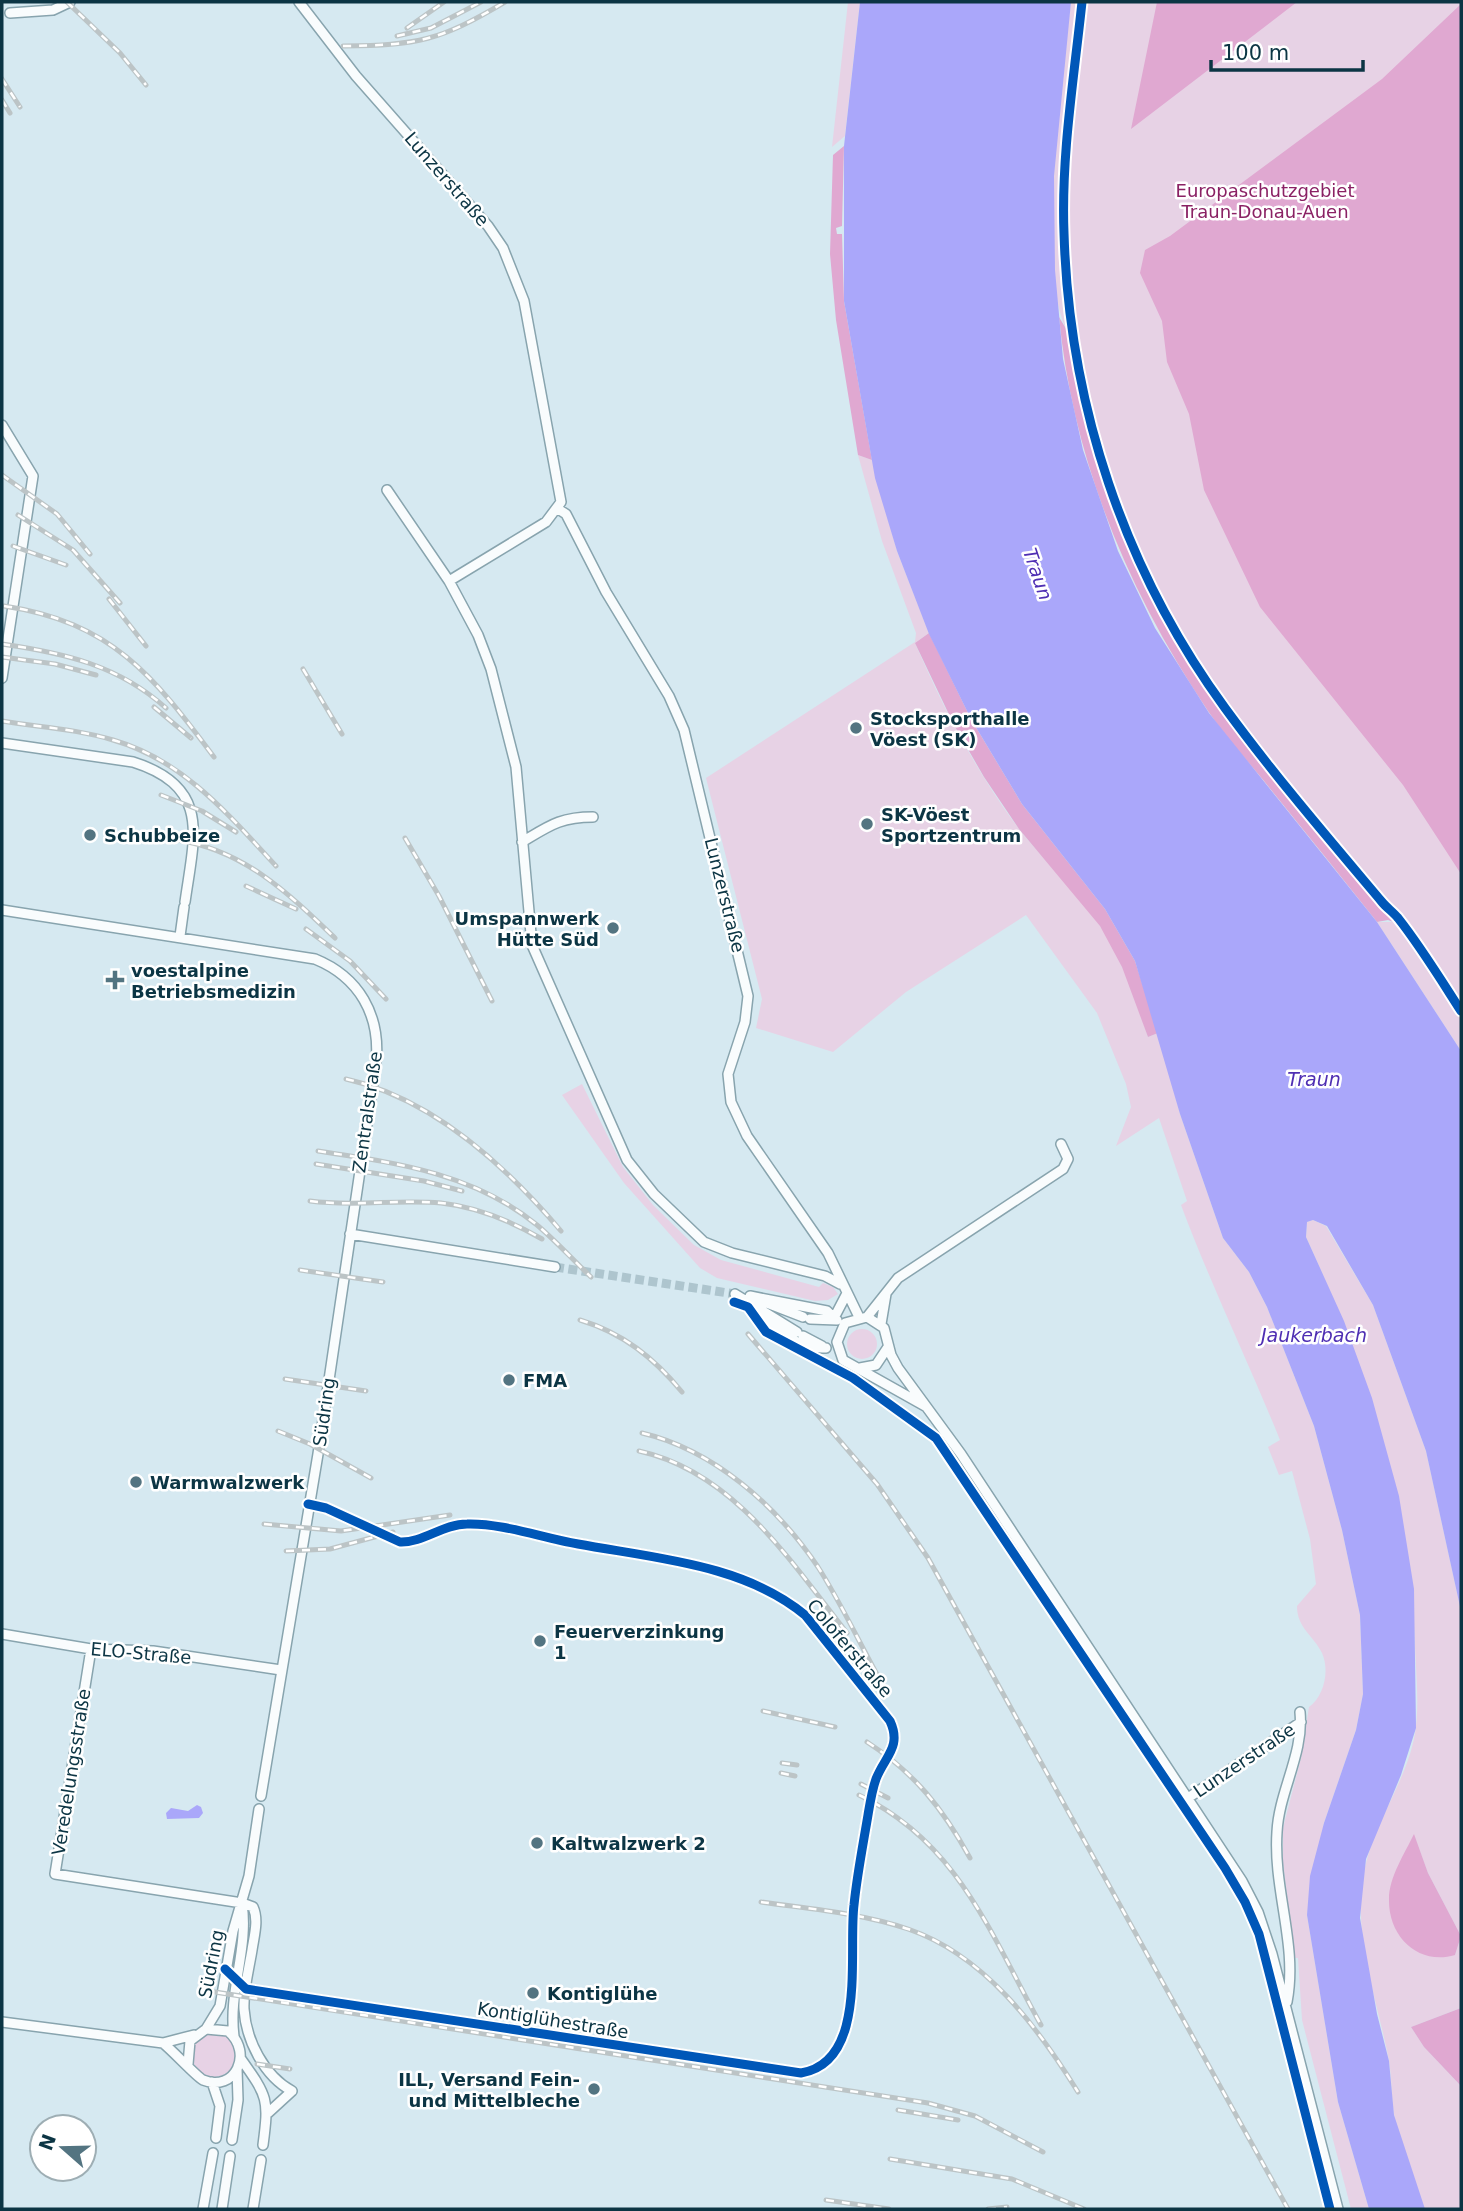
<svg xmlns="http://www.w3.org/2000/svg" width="1463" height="2211" viewBox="0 0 1463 2211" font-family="'DejaVu Sans',sans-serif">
<rect width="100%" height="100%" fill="#d6e9f1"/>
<path fill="#e7d2e5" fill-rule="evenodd" d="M848 2H860L845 136 832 147Z
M1071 2H1080C1069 115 1056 218 1068 332 1035 278 1063 70 1071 2Z
M1086 2H1461V1051L1377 922H1395L1384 902 1220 698 1182 640 1135 547 1102 458 1079 362 1066 233 1074 103Z
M858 455 872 460 897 551 929 633 915 643C942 705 973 766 1013 821 1040 857 1073 888 1099 924 1122 958 1135 998 1148 1037L1158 1033 1180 1114 1223 1238 1249 1272 1267 1307 1314 1426 1342 1530 1360 1615 1363 1694 1356 1730 1324 1823 1307 1915 1338 2102 1369 2209H1351L1302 2020 1298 1958H1294L1283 1862V1828L1301 1758 1309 1707C1324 1696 1330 1671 1322 1653 1313 1635 1297 1628 1297 1606L1316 1584 1310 1539 1292 1471 1279 1475 1268 1447 1280 1440C1248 1361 1211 1285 1181 1205L1187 1201 1159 1118 1116 1146 1131 1107 1126 1084 1097 1013 1026 915 906 992 833 1052 756 1028 762 999 706 778 915 642 916 633 882 541Z
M582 1084 623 1167 653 1205 694 1245 721 1260 819 1287 823 1283 833 1287 838 1294 828 1300 815 1301 717 1278 700 1268 624 1183 562 1095Z
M1313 1220 1326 1226 1373 1305 1426 1451 1461 1611V2008L1411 2027 1424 2047 1461 2086V2209H1425C1413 2179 1400 2146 1394 2114 1391 2097 1392 2079 1389 2061 1377 1996 1348 1927 1367 1859 1379 1814 1411 1773 1416 1726 1419 1700 1416 1672 1415 1647 1410 1498 1367 1371 1306 1237L1307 1222ZM1414 1835 1428 1873 1461 1936 1455 1955Z
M847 1344a15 15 0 1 1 30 0a15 15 0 1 1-30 0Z
M192 2055a22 22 0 1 1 44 0a22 22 0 1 1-44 0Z"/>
<path fill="#e0a8d1" d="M1157 2H1297L1131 129Z
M1461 4V874L1403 785 1260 607 1204 490 1189 414 1167 362 1162 321 1140 273 1145 250 1170 236 1382 79Z
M844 146 842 226 836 228 837 234H842L844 301 872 460 858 455 836 320 830 254 833 155Z
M1059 317 1068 332 1078 387 1111 503 1166 626 1221 710 1399 924 1388 920 1377 922C1340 875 1302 828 1264 781 1245 758 1224 735 1208 711 1128 592 1073 460 1059 317Z
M929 633 971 719 1022 804 1105 909 1135 961 1158 1033 1148 1037 1122 967 1100 926 1019 829 984 777 954 725 915 643Z
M1414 1834 1428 1873 1461 1936 1455 1955C1419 1966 1388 1937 1389 1899 1389 1877 1405 1853 1414 1834Z
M1461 2008V2086L1424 2047 1411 2027Z"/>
<path fill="#aaa7fa" d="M860 2H1071L1054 176 1055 270 1063 359 1083 450 1118 551 1155 628 1209 713 1377 922 1461 1051V1611L1426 1451 1373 1305 1327 1226 1313 1220 1307 1222 1306 1237 1344 1321 1372 1398 1399 1496 1414 1589 1416 1728 1401 1775 1366 1859 1360 1918 1377 2014 1389 2061 1394 2115 1425 2209H1369L1338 2102 1307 1915 1310 1876 1324 1823 1356 1730 1363 1694 1360 1615 1342 1530 1314 1426 1267 1307 1249 1272 1223 1238 1180 1114 1135 961 1105 909 1022 804 971 719 929 634 897 551 875 478 844 301V146Z
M197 1805 201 1807 203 1813 199 1818 167 1819 166 1813 171 1808 188 1811Z"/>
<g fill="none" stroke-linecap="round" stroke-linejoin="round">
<path stroke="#aec5ce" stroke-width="9" stroke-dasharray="9 4.5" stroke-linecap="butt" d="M555 1267 735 1294"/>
<g stroke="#88a4ae" stroke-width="12">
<path id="minor" d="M299 2 356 76 488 226 503 248 524 301 561 502 546 522 449 581
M10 13 53 10 70 2
M2 425 33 476 2 678
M387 490 449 581 478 635 491 669 516 767 532 945 627 1160 654 1194 704 1242 732 1253 825 1276 840 1284
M558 509 566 514 606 592 669 696 684 730 748 996 745 1022 728 1074 731 1102 747 1136 828 1253 859 1317
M2 743 133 762C212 787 194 837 185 902
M522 842C549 826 560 817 593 817
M2 910 315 959C359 977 381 1015 376 1063L318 1454 261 1796
M180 936 184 907
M350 1234 555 1267
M735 1294 797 1332
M750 1296 827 1311 834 1318 846 1295
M759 1300 803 1317
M754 1304C770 1325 797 1350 826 1348
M867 1317 898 1278 1063 1169 1068 1159 1061 1144
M810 1319 837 1320
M881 1324 886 1294
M803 1336 822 1346
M860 1368 876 1365 888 1347
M925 1406 843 1360 837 1342 845 1323 867 1317 884 1328 891 1355 898 1368 961 1454 1242 1881 1258 1912 1272 1954 1338 2209
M2 1634 91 1649 153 1651 281 1670
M91 1649 55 1874 242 1903 253 1907C259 1920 254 1936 252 1950 249 1969 243 1990 244 2009 246 2040 264 2076 292 2091L268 2113
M1188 1798 1301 1722
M225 1969 246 1989 801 2073C868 2062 848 1953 854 1905 857 1875 863 1845 868 1815 870 1803 872 1790 876 1779 885 1756 902 1747 890 1721L805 1615C744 1564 653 1558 578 1544 542 1538 503 1523 467 1524 443 1524 423 1543 400 1542L326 1508 308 1504
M1287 2002C1298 1945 1273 1890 1277 1832 1279 1791 1304 1754 1300 1712
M2 2022 163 2043 194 2035
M206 2029 220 2006 233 1931 249 1876 259 1809
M234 2036C228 1992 249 1948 242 1904
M163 2043C173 2051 197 2077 203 2080 235 2093 254 2053 228 2031L206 2029 190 2041 188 2064
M241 2059C268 2097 269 2099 263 2145
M212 2082 220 2106 216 2138
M232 2140 238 2100 237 2069
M203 2209 213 2153
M222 2209 230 2156
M253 2209 261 2160"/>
</g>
<use href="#minor" stroke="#f9fcfd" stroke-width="9"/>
<g stroke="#bcc4c6" stroke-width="5">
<path id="rail" d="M67 2 120 53 146 85
M407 28 444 2
M397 36 431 28 481 2
M343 46C419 45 439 41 505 2
M2 79 20 107
M2 100 10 113
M2 475 57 514 90 554
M18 515 73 550 120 603
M13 546 66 565
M109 599 146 646
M4 606C111 622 153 675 214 757
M2 644C64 653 118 665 166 708
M2 657 55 664 96 675
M303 669 342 734
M154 707 191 738
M2 721C38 727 77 729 113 740 183 760 228 814 276 866
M161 795 202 811 236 832
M405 838 439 896 492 1001
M177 840C244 850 288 893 335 938
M246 886 296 909
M306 929 350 961 386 999
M346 1079C432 1098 506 1166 561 1231
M318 1151C397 1163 473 1173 537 1225 556 1241 573 1260 591 1277
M316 1164 424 1181 462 1191
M310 1201C354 1207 397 1199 441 1203 477 1207 511 1221 542 1239
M300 1270 383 1282
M580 1320C623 1333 654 1358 682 1392
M748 1334 877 1484 928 1558 1288 2209
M285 1379 366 1391
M278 1431 310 1444 371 1478
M642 1433C714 1450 777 1506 818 1567 841 1603 859 1642 880 1680
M639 1451C734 1472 791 1562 847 1633
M264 1524 341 1531 450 1515
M286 1551 330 1549 393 1532
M763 1711 835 1727
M867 1742C915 1773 943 1809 970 1858
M782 1763 797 1765
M781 1773 795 1776
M861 1784 888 1798
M859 1795C958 1842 991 1935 1041 2025
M761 1902C810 1909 861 1913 908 1929 984 1955 1037 2026 1078 2092
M202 1990 928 2103 975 2116 1043 2152
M257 2064 290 2069
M898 2110 958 2120
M890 2159 1012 2179 1084 2209
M826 2200 889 2209
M988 2209 1007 2207"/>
</g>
<use href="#rail" stroke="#fff" stroke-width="2.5" stroke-dasharray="8" stroke-linecap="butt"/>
<g stroke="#fff" stroke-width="13">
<path id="cycleway" d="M1082 2C1074 78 1061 156 1064 233 1069 404 1124 570 1225 708 1274 775 1329 839 1382 902 1387 908 1393 912 1398 918 1421 947 1441 980 1461 1011
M734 1302 748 1307 766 1332 853 1378 936 1438 1225 1868 1245 1902 1259 1934 1330 2209
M225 1969 246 1989 801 2073C868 2062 848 1953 854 1905 857 1875 863 1845 868 1815 870 1803 872 1790 876 1779 885 1756 902 1747 890 1721L805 1615C744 1564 653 1558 578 1544 542 1538 503 1523 467 1524 443 1524 423 1543 400 1542L326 1508 308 1504"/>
</g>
<use href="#cycleway" stroke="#0057b8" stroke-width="9"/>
</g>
<g fill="#537481" stroke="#fff" stroke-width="2.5">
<circle cx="856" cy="728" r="7"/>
<circle cx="867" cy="824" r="7"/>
<circle cx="90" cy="835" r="7"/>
<circle cx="613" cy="928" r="7"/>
<path d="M111.5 969.5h7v7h7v7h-7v7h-7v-7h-7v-7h7z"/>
<circle cx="509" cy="1380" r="7"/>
<circle cx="136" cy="1482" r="7"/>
<circle cx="540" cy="1641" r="7"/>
<circle cx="537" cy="1843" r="7"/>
<circle cx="533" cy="1993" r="7"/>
<circle cx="594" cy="2089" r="7"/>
</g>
<g text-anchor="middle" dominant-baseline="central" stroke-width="5" stroke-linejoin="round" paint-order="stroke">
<g font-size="18" fill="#0c3544" stroke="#fff">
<text transform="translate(447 179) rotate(49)">Lunzerstraße</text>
<text transform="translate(725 895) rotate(76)">Lunzerstraße</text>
<text transform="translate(367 1112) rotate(-82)">Zentralstraße</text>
<text transform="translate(324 1412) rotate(-82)">Südring</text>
<text transform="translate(850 1648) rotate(50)">Coloferstraße</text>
<text transform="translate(141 1653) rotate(5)">ELO-Straße</text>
<text transform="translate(1244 1760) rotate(-34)">Lunzerstraße</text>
<text transform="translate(71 1772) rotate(-81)">Veredelungsstraße</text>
<text transform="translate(211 1964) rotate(-79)">Südring</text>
<text transform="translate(553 2020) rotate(9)">Kontiglühestraße</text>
</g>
<g font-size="18" fill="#8a2164" stroke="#fff">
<text x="1265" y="190">Europaschutzgebiet<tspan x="1265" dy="21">Traun-Donau-Auen</tspan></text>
</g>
<g font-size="18" font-weight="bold" fill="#0c3544" stroke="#fff" text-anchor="start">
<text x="870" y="718">Stocksporthalle<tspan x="870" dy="21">Vöest (SK)</tspan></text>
<text x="881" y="814">SK-Vöest<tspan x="881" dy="21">Sportzentrum</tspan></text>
<text x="104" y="835">Schubbeize</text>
<text x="599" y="918" text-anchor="end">Umspannwerk<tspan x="599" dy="21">Hütte Süd</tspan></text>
<text x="131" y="970">voestalpine<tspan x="131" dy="21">Betriebsmedizin</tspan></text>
<text x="523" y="1380">FMA</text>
<text x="150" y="1482">Warmwalzwerk</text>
<text x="554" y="1631">Feuerverzinkung<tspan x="554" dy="21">1</tspan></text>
<text x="551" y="1843">Kaltwalzwerk 2</text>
<text x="547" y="1993">Kontiglühe</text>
<text x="580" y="2079" text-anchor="end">ILL, Versand Fein-<tspan x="580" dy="21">und Mittelbleche</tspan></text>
</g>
<g font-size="19" font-style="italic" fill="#4f2fb3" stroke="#fff">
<text transform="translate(1038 574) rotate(71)">Traun</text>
<text x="1314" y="1079">Traun</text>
<text x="1314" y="1335">Jaukerbach</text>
</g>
</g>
<rect width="1463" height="2211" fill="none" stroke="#0c3544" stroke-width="7"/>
<g transform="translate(63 2148) rotate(290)"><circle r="33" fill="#ffffff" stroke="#9eaeb4" stroke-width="2"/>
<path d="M0-5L12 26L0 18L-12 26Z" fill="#537481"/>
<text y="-10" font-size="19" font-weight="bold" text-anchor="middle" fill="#0c3544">N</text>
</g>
<path d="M1211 60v10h152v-10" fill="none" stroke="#0c3544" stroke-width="3.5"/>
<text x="1222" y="60" font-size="21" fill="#0c3544" stroke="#ffffff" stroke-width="5" paint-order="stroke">100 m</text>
</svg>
